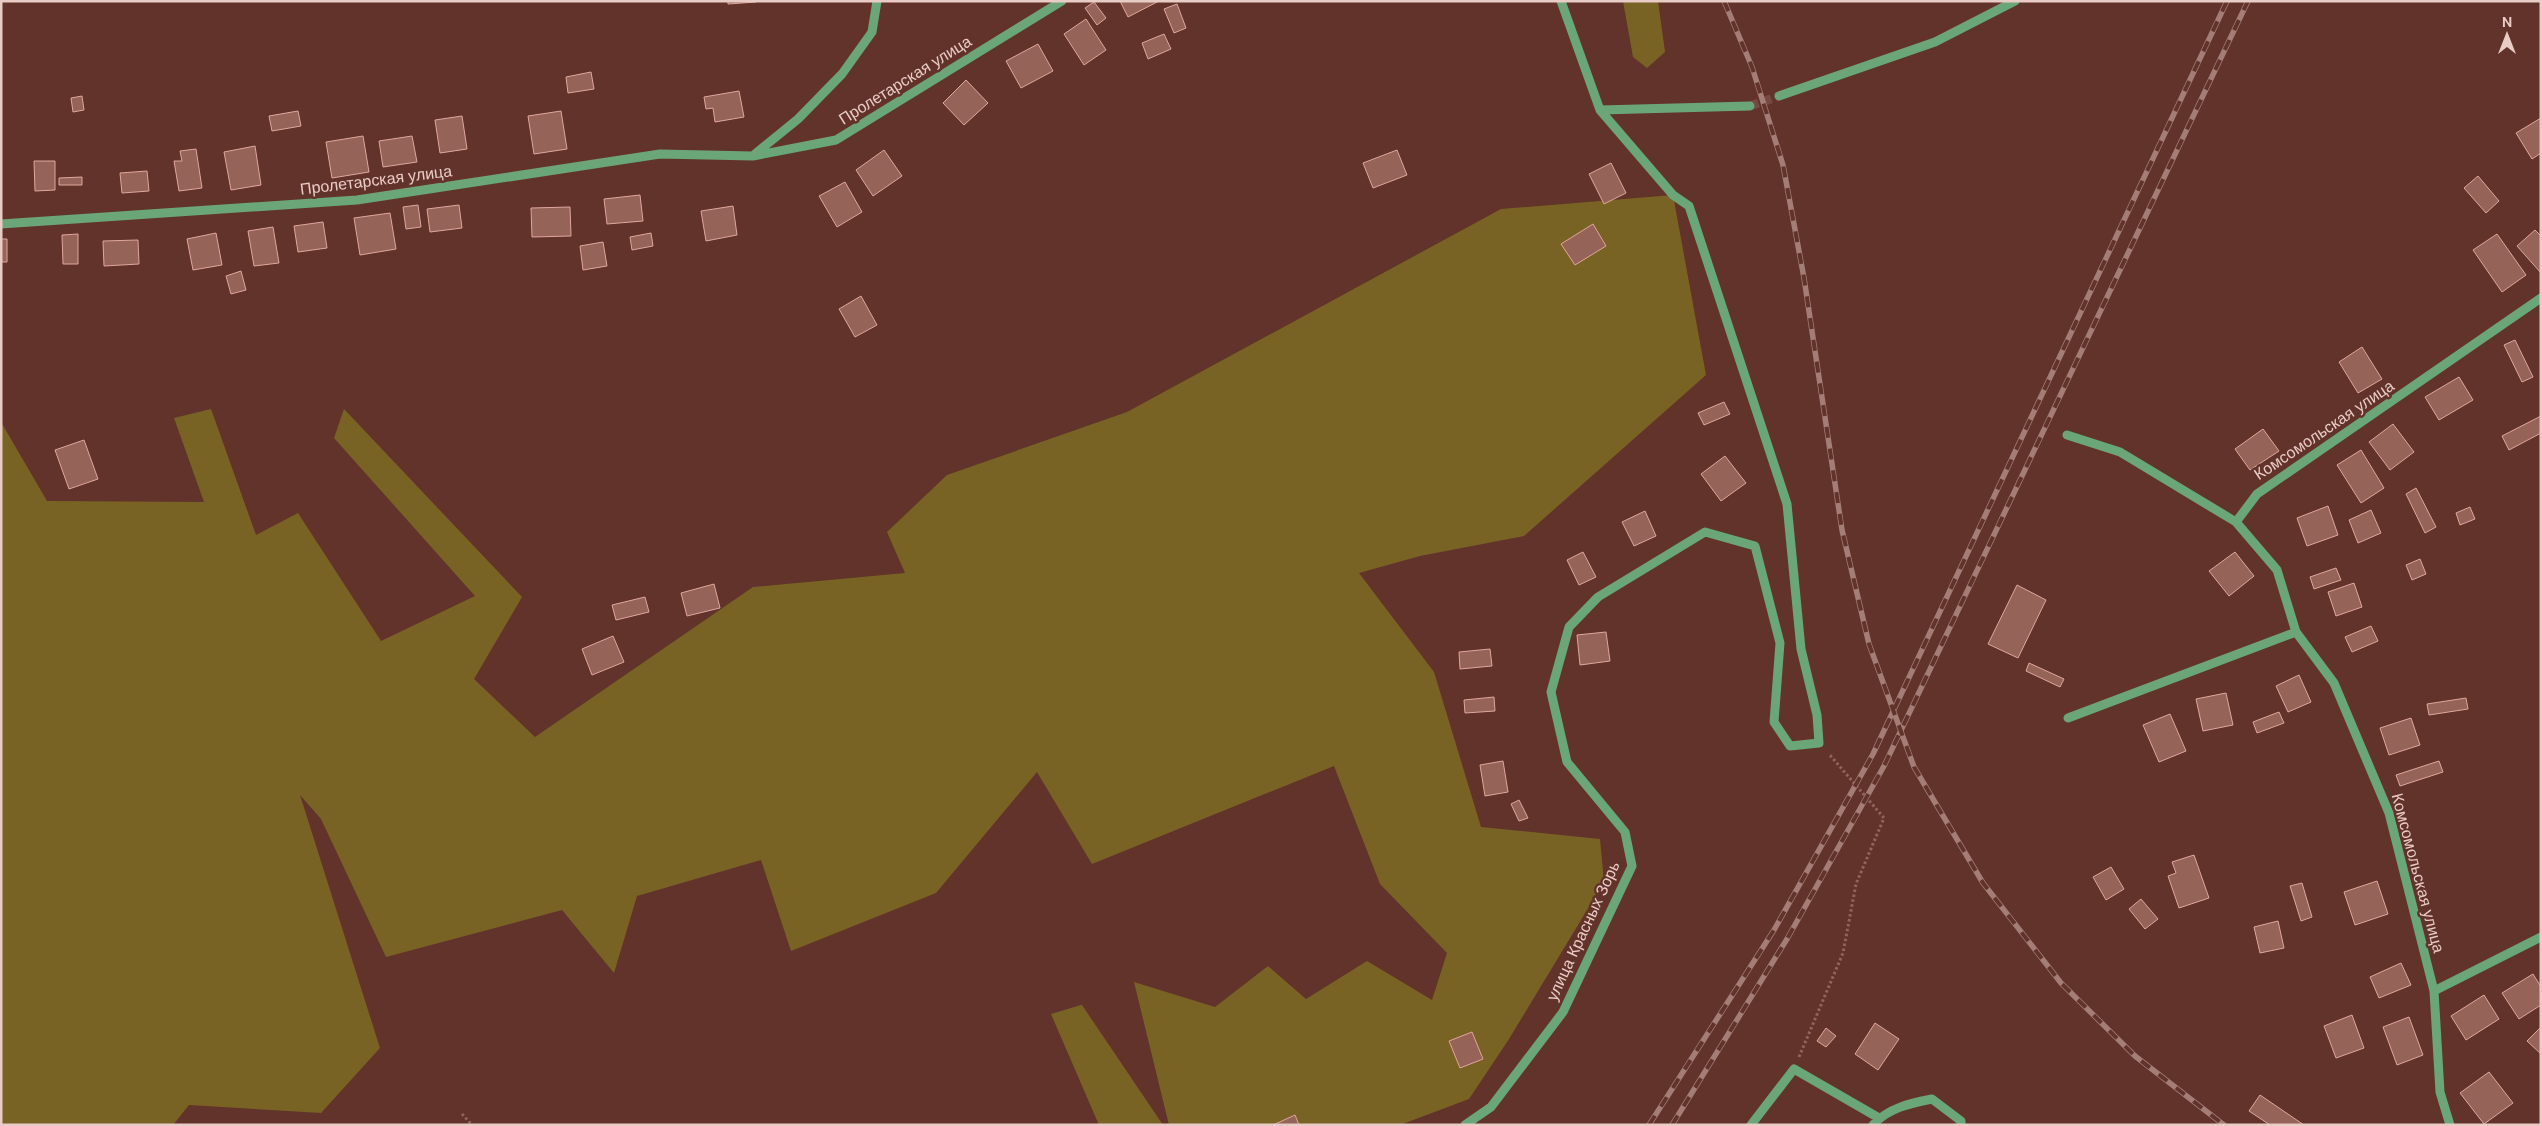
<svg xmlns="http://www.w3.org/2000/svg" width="2542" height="1126" viewBox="0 0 2542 1126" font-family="'DM Sans',sans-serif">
<rect width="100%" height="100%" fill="#62332b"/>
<path fill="#786324" d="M1623 1H1658L1665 52 1647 68 1633 57Z
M1673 195 1706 375 1524 536 1420 556 1359 573 1434 672 1481 827 1600 839 1604 882 1509 1039 1469 1099 1400 1125H1169L1134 982 1215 1007 1268 966 1306 999 1367 961 1432 1000 1447 953 1380 884 1334 766 1092 864 1037 772 936 893 791 951 761 860 637 896 614 973 562 910 386 957 321 819 300 795 380 1048 321 1113 189 1105 173 1125H1V422L47 501 204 502 174 418 211 409 256 535 298 513 381 641 475 596 334 438 344 409 522 597 474 679 535 737 753 587 905 573 887 532 947 475 1127 412 1501 209Z
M1081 1005H1082L1163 1125H1099L1051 1014Z"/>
<path fill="#966359" stroke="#e0a79d" d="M728 1H756V2L728 4Z
M1120 1H1159L1128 17Z
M1094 2 1106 18 1097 25 1085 8Z
M1177 4 1186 28 1174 33 1164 9Z
M1086 19 1106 50 1084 65 1064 34Z
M1164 34 1171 49 1148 59 1142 43Z
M1038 44 1053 71 1021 88 1006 61Z
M591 72 594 89 568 93 566 77Z
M966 80 988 103 964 125 943 103Z
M739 91 744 117 715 122 713 108 706 109 704 97Z
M82 96 84 110 73 112 71 98Z
M298 111 301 126 272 131 269 116Z
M561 111 567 149 534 154 528 116Z
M462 116 467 149 440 153 435 120Z
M2541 118V153L2532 159 2516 133Z
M363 136 369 172 332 178 326 142Z
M412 136 417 162 383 167 379 141Z
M255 146 261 185 231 190 224 152Z
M196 149 202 188 179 191 174 161H182L180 151Z
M884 150 902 176 873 196 856 170Z
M1397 150 1407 175 1373 188 1363 163Z
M34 161H55V190L35 191Z
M1611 163 1626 193 1604 204 1589 174Z
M147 171 149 191 122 193 120 173Z
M2478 176 2499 201 2486 213 2464 188Z
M82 177V185H59V178Z
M845 182 862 212 837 227 819 196Z
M640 195 643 221 607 224 604 199Z
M418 205 421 227 406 229 403 207Z
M459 205 462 228 430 232 427 209Z
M733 206 737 235 706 241 701 211Z
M570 207 571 236 532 237 531 208Z
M390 213 396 249 360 255 354 218Z
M323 222 327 248 298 252 294 226Z
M1593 224 1606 246 1575 265 1561 244Z
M273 227 279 263 254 266 248 231Z
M2535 230 2541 236V273L2517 246Z
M216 233 222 265 193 270 187 239Z
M651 233 653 246 632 250 630 237Z
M78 234V264H63L62 235Z
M2497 234 2526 275 2502 292 2473 250Z
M1 239H7V262H1Z
M138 240 139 264 104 266 103 241Z
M603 242 607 266 583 270 580 246Z
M241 271 246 290 231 294 226 276Z
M861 296 877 325 855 337 839 309Z
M2515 340 2533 377 2522 382 2504 345Z
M2362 347 2382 379 2358 393 2339 362Z
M2459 377 2473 400 2439 420 2425 397Z
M1724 402 1730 414 1704 425 1698 413Z
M2541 416V433L2509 450 2502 436Z
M2393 424 2414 452 2390 470 2369 442Z
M2263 429 2279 451 2250 470 2235 449Z
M84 440 98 479 69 489 55 450Z
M2361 450 2384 488 2361 503 2337 465Z
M1725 456 1746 483 1721 501 1701 474Z
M2416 488 2436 527 2425 533 2406 494Z
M2328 506 2338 535 2307 546 2297 518Z
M2470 507 2475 519 2460 525 2456 513Z
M2371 510 2381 533 2358 543 2349 520Z
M1645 511 1656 536 1634 546 1622 522Z
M1583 552 1596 577 1579 585 1567 560Z
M2235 552 2254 576 2229 596 2209 571Z
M2420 559 2426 574 2412 580 2406 565Z
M2336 568 2341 580 2314 589 2310 577Z
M2354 583 2362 607 2336 616 2328 592Z
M714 584 720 608 687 616 681 593Z
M2017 585 2046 600 2018 658 1988 644Z
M645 597 649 612 616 620 612 605Z
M2371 626 2378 641 2352 652 2345 637Z
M1606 632 1610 661 1580 665 1577 635Z
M613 636 624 662 592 675 582 649Z
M1490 649 1492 666 1460 669 1459 652Z
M2029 663 2064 679 2060 687 2026 671Z
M2299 675 2311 702 2288 712 2276 686Z
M2226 693 2233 725 2203 731 2196 699Z
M1494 697 1495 711 1465 713 1464 700Z
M2466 698 2468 709 2429 715 2427 704Z
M2279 712 2284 723 2257 733 2253 722Z
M2170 714 2186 751 2159 762 2143 725Z
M2411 718 2420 745 2389 755 2380 728Z
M1503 761 1508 792 1485 796 1480 765Z
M2439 761 2443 772 2400 786 2396 775Z
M1519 800 1528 818 1519 821 1511 804Z
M2194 855 2209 898 2179 908 2168 876 2176 873 2172 862Z
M2111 867 2124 889 2106 900 2093 877Z
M2377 881 2388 914 2355 925 2344 892Z
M2302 883 2312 917 2301 921 2290 886Z
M2141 899 2158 919 2145 929 2129 909Z
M2278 921 2284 948 2260 953 2254 927Z
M2401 963 2411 985 2379 998 2370 977Z
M2533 974 2541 987V1005L2519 1019 2502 993Z
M2484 995 2499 1019 2466 1040 2451 1016Z
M2352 1015 2364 1048 2336 1058 2324 1026Z
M2409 1017 2423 1055 2397 1065 2383 1027Z
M1875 1023 1899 1039 1878 1070 1855 1054Z
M2541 1027V1054L2527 1041Z
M1826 1028 1836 1036 1826 1047 1817 1041Z
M1472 1032 1483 1059 1460 1068 1449 1041Z
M2489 1072 2513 1103 2484 1124 2460 1093Z
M2260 1095 2304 1125H2270L2249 1111Z
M1295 1115 1299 1125H1273Z"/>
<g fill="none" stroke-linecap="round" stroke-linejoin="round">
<path stroke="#764a42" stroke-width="9" stroke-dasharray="9 4.5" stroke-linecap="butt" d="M1750 106 1779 96"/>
<path stroke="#8f655e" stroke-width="3" stroke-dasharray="2.5 2.5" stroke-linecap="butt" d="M1799 1057 1843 953 1856 884 1884 818 1829 754
M462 1114 472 1125"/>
<path stroke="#6aa678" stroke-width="9" d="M1779 96 1935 42 2015 1
M1600 110 1750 106
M755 154 798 119 842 74 872 32 877 1
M1 224 357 200 660 154 753 156 836 140 1062 1
M2067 435 2120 452 2236 522
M2068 718 2296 632
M2434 991 2541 937
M1465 1125 1491 1107 1563 1012 1632 866 1625 832 1567 762 1551 692 1569 627 1598 597 1705 532 1755 546 1780 643 1774 722 1790 746 1819 743 1817 715 1801 649 1787 504 1689 206 1673 195 1600 110 1561 1
M1751 1125 1794 1069 1879 1118
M1873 1125C1888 1108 1911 1103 1932 1099L1961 1121V1125
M2450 1125 2440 1092 2434 991 2389 813 2334 683 2296 632 2277 570 2236 522 2257 494 2541 298"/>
<g stroke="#a37d76" stroke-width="5.5">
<path id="rail" d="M1724 1 1752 67 1783 165 1804 278 1842 530 1869 644 1914 767 1983 883 2061 983 2135 1056 2224 1125
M1649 1125 1774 930 1873 754 2227 1
M1672 1125 1787 939 1884 766 2248 1"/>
</g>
<use href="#rail" stroke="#62332b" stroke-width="4" stroke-dasharray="11" stroke-linecap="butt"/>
</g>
<g text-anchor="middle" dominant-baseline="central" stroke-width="5" stroke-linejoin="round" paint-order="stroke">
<g font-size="16" fill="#eaccc6" stroke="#62332b">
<text transform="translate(905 80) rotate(-32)">Пролетарская улица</text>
<text transform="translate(376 180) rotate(-7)">Пролетарская улица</text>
<text transform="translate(2324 430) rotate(-34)">Комсомольская улица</text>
<text transform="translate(2418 873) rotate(75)">Комсомольская улица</text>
<text transform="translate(1583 931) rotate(-65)">улица Красных Зорь</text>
</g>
</g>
<rect width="2542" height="1126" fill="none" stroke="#eaccc6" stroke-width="5"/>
<g transform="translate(2507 35)" stroke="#62332b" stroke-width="4" paint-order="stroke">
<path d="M0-4L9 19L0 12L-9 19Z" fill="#eaccc6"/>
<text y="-8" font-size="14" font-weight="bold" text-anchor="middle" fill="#eaccc6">N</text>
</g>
</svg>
